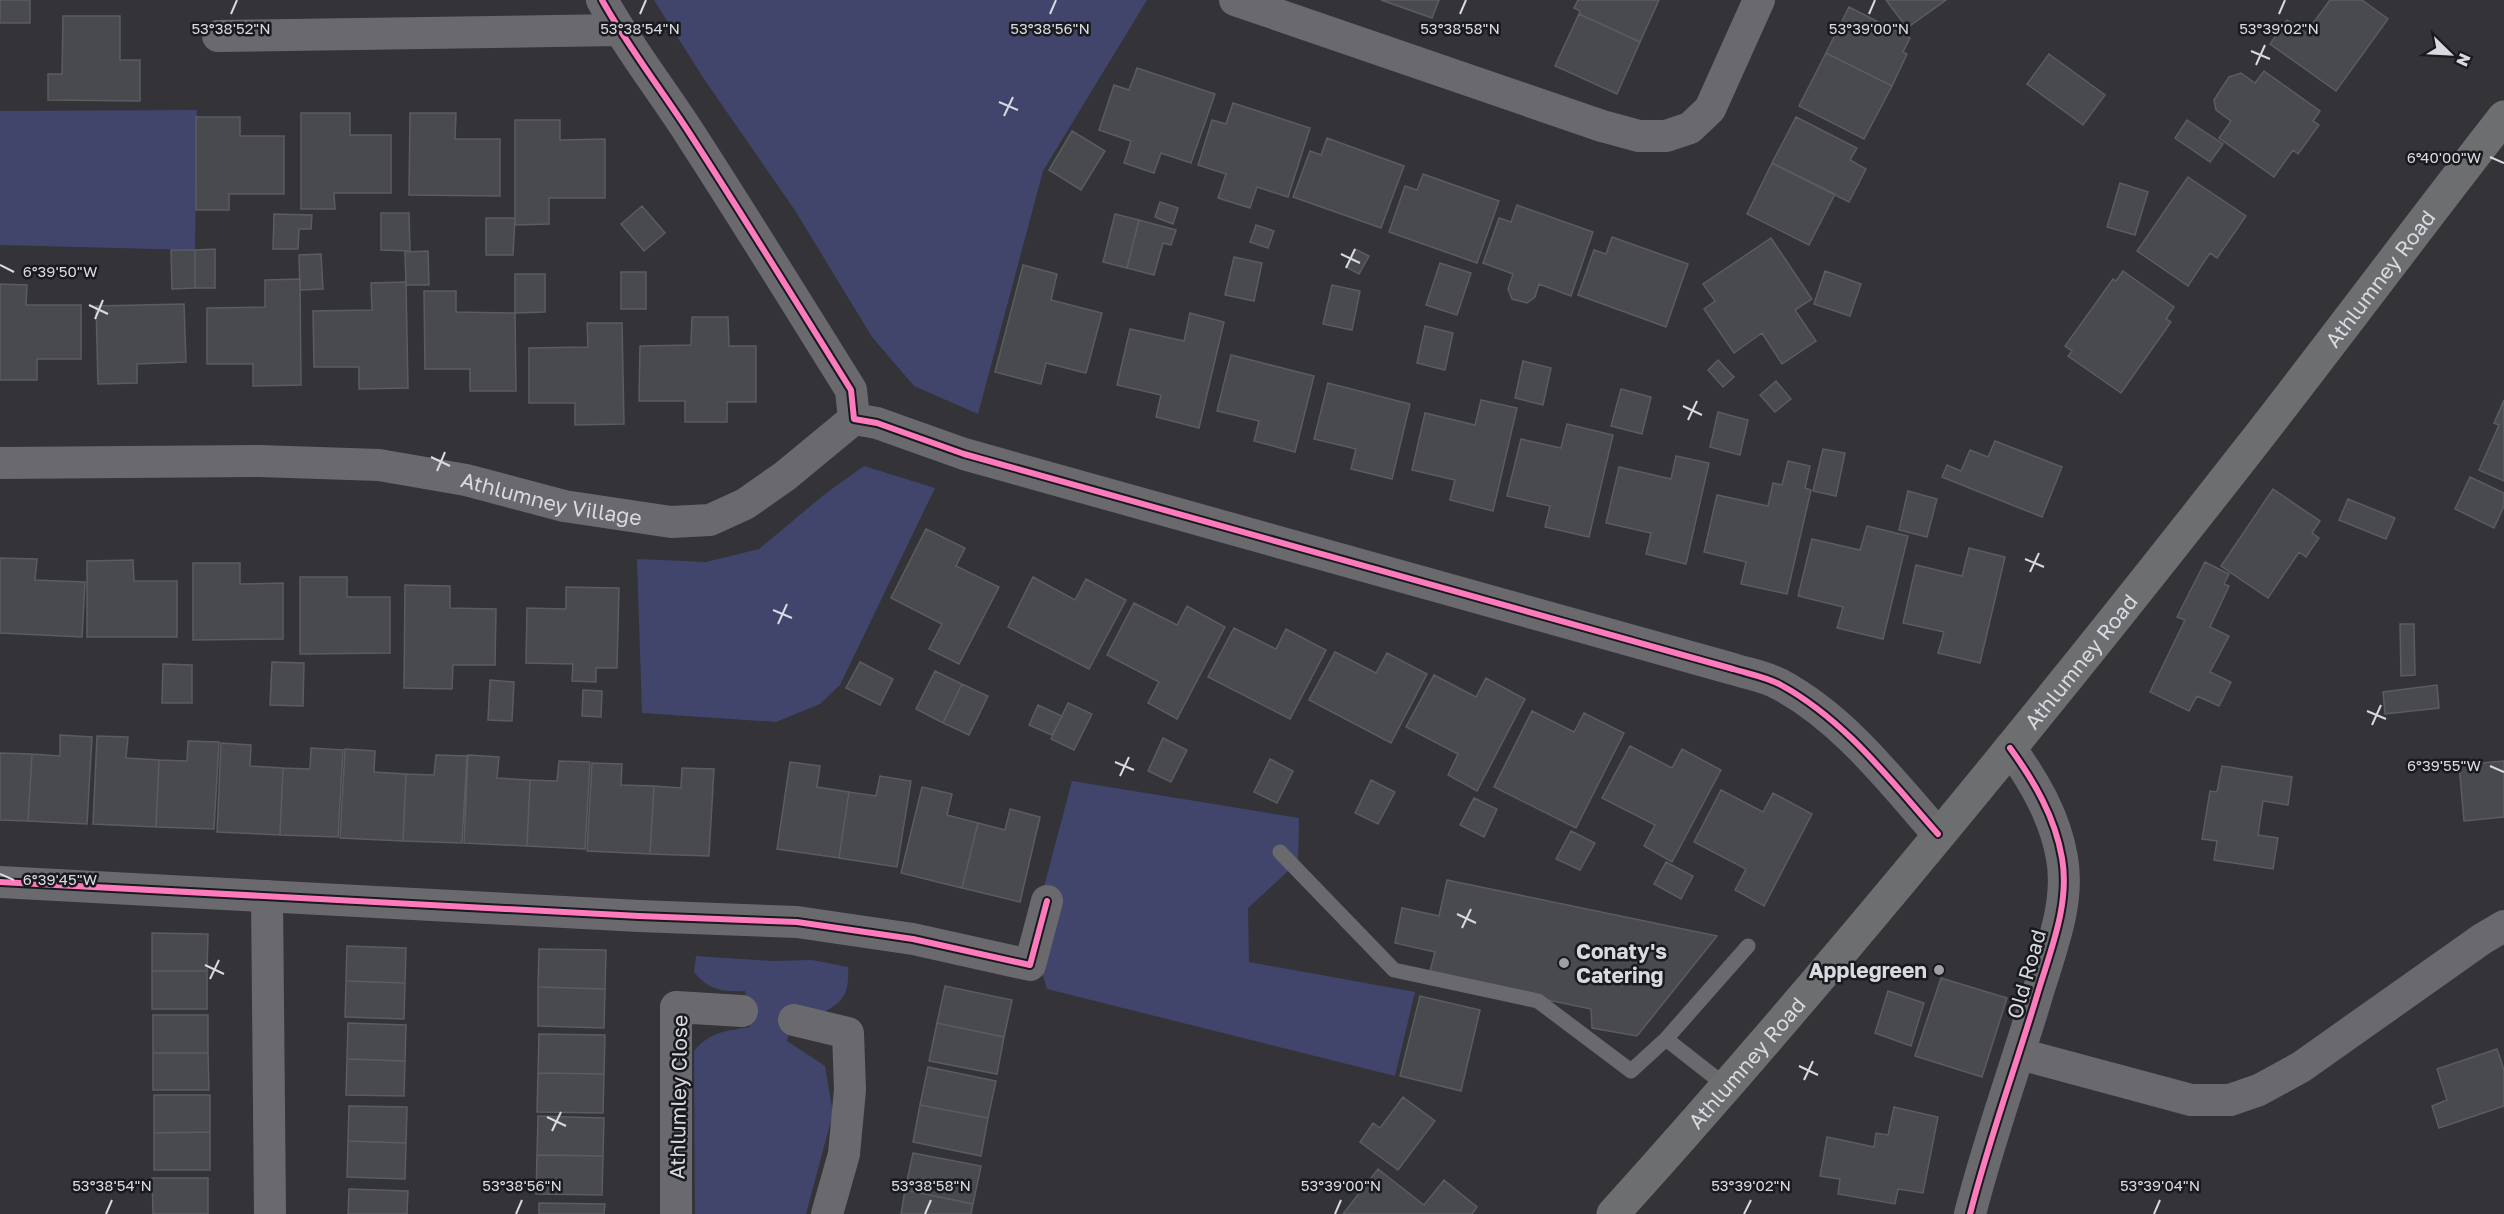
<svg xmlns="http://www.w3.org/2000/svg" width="2504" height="1214" viewBox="0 0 2504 1214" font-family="'Golos Text',sans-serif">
<rect width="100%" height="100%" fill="#333338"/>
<path fill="#41456c" d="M654 0H1147L1043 171 978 414 914 386 872 337 796 212 704 79Z
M197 110 195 250 0 245V111Z
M864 466 935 488 840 685 820 704 776 722 642 713 637 559 706 562 759 549 825 494Z
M1072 781 1299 818 1298 862 1248 908 1249 962 1415 992 1395 1076 1047 989 1031 936Z
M696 956 772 961 812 960 848 967C850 998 840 1005 813 1017L794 1012 787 1041 825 1066 833 1113 806 1214H695L694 1051C710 1031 727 1031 750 1027L745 991C723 992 708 990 694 972Z"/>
<path fill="#494a4e" stroke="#5b5c60" stroke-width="1.5" d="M0 0H30V23H0Z
M1381 0H1439L1432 18Z
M1578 0H1659L1640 42 1579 14 1580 11 1574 8Z
M1886 0H1946L1907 28Z
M2330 0H2362L2388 19 2336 91 2270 44 2287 20 2306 33Z
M1849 7 1910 38 1903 52 1907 54 1892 86 1826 53Z
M1579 14 1640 42 1617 94 1555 66Z
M63 16H120V60H140V101L48 100V74H62Z
M1826 53 1892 86 1864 139 1799 106Z
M2049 54 2105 95 2083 125 2027 84Z
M1137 68 1215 94 1191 163 1161 153 1154 173 1124 163 1131 141 1099 130 1114 85 1129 90Z
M2264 71 2320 111 2313 121 2319 125 2298 154 2293 150 2274 177 2219 138 2231 121 2216 110 2214 100 2229 77 2241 73 2255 83Z
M1233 103 1310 128 1288 197 1257 187 1250 208 1218 198 1226 174 1198 165 1212 120 1226 124Z
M301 113H350V135H391V193H334L335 209H301Z
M410 113H456L455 139H500V196L409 195Z
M196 117H240V136H284V194H229V210H196Z
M1796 117 1857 148 1850 160 1866 169 1849 202 1772 163Z
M515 120H560V140L605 139V198H549V224L515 225Z
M2187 120 2223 144 2210 162 2175 138Z
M1072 131 1105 151 1081 190 1049 170Z
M1327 138 1404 166 1381 228 1293 197 1310 151 1321 155Z
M1772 163 1835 194 1809 245 1747 214Z
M1423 174 1499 201 1477 263 1389 232 1405 186 1417 190Z
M2188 177 2246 216 2217 258 2210 253 2188 286 2137 251Z
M2120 183 2148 192 2135 235 2107 227Z
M1160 202 1178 208 1173 224 1155 217Z
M1517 205 1593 232 1571 296 1539 284 1535 297 1527 303 1512 299 1508 289 1513 274 1483 263 1499 218 1511 222Z
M642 206 665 233 644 251 621 224Z
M381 213H409L410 251 381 250Z
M274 214 312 215 311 229H299L298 249H273Z
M1115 214 1139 220 1127 268 1103 262Z
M486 218H515L513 255H486Z
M1139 220 1176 230 1171 245 1163 243 1154 275 1127 268Z
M1256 225 1274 231 1268 248 1250 242Z
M1612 237 1688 264 1666 327 1578 295 1594 250 1606 254Z
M1771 238 1812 299 1795 310 1816 341 1782 364 1762 333 1734 353 1704 309 1715 301 1703 284Z
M215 249V288H195V250Z
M1355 249 1369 256 1359 274 1346 267Z
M171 250H195V288L172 289Z
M428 251 429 285H406L405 252Z
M321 254 323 289 300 290 299 255Z
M1234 257 1262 263 1254 301 1225 295Z
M1440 263 1471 273 1457 315 1426 305Z
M1023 265 1057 274 1051 300 1102 313 1086 373 1046 363 1041 384 995 372Z
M1825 271 1861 284 1850 316 1814 304Z
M2123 271 2174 307 2166 319 2171 322 2121 393 2068 356 2072 351 2065 346 2113 279 2116 281Z
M621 272H646V309H621Z
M515 274H545V312L515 313Z
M300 279 301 385 253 386V364H207V308L265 307V280Z
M406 282 408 388 359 389V367H314L313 311 372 310 371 283Z
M0 284 27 285 26 305H81V359H37V380H0Z
M1332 285 1360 291 1352 330 1323 324Z
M424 291H456V312L515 313 516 391H470V369H425Z
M184 304 186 362 137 364V383L98 384 96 306Z
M1190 313 1224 322 1199 428 1156 417 1161 395 1117 385 1130 329 1184 341Z
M692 317H728L729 346H756V402H727V422H685V401H639L640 346 691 345Z
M587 323H622L624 424 575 425V403H529V348L588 347Z
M1425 326 1453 333 1445 370 1417 363Z
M1231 355 1314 376 1295 452 1254 441 1259 421 1217 411Z
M1718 360 1734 377 1723 387 1708 370Z
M1523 361 1551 368 1543 405 1515 398Z
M1776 381 1791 399 1775 412 1760 395Z
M1328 383 1410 404 1392 479 1351 469 1356 449 1314 439Z
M1621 389 1651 397 1642 434 1611 426Z
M1481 400 1517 408 1493 511 1450 500 1455 480 1412 470 1425 413 1475 425Z
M2504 400V481L2479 470 2499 425 2494 423Z
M1718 412 1748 420 1740 455 1710 447Z
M1567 424 1613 435 1589 537 1545 527 1550 506 1507 496 1521 439 1561 448Z
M1995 441 2062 467 2042 517 1942 477 1947 465 1961 471 1970 450 1988 457Z
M1823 449 1845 453 1836 496 1813 491Z
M1676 456 1709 463 1686 564 1646 554 1651 533 1606 523 1619 467 1671 479Z
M1788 461 1810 466 1805 488 1811 490 1787 594 1741 584 1746 562 1704 552 1717 495 1768 506 1773 483 1782 485Z
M2470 477 2504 493V506L2494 528 2455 509Z
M2273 489 2320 521 2312 533 2319 538 2306 557 2299 552 2268 598 2221 566Z
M1908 491 1937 499 1927 537 1899 530Z
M2348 499 2395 518 2386 539 2339 520Z
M1867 526 1908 536 1883 639 1837 628 1843 607 1798 596 1812 539 1860 550Z
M926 529 965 548 956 566 999 587 959 664 929 649 942 624 891 598Z
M1969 548 2005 557 1980 663 1938 653 1944 632 1903 623 1916 565 1962 576Z
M0 558 37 559 35 580 85 582 82 637 0 633Z
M133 560 134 581H177V637H87V561Z
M2205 562 2229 574 2224 584 2229 586 2210 627 2229 636 2210 672 2231 682 2219 706 2197 696 2189 711 2150 692 2185 620 2177 617Z
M193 563H240V584L283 583V639L193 640Z
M300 577H347V597H390V653L300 654Z
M1033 577 1075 600 1086 579 1126 600 1089 669 1008 627Z
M405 585 450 586V608L496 609 495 665H453L452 689 404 688Z
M566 587 619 588 617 668H596V682L572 681 573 664 526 663 527 608 566 609Z
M1134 603 1177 625 1187 606 1225 627 1177 719 1148 703 1159 682 1107 655Z
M2400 624H2414L2415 675 2401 676Z
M1234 628 1276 649 1286 629 1326 650 1290 719 1208 677Z
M1335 652 1376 673 1387 653 1427 674 1391 743 1309 700Z
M272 662 304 663 303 706 270 705Z
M860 662 893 679 880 705 846 688Z
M163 664 192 665V703H162Z
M935 671 962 684 943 723 916 709Z
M1434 675 1476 697 1486 678 1525 699 1477 791 1448 775 1458 754 1406 727Z
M490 680 514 682 512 721 488 720Z
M962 684 988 696 969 735 943 723Z
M2437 685 2439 708 2385 714 2383 692Z
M583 690 602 691 601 717 582 716Z
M1068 703 1092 714 1074 750 1051 739Z
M1038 705 1062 716 1052 735 1029 725Z
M1532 711 1574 732 1584 713 1624 733 1576 828 1494 787Z
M60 735 92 737 87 824 28 821 32 754 60 756Z
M97 736 128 737 126 758 159 760 156 827 93 824Z
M1163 738 1187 750 1171 782 1148 771Z
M188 741 219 742 214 829 156 827 159 760 187 761Z
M221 743 251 745 250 766 283 768 280 835 217 832Z
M1630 746 1672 768 1682 749 1721 770 1672 862 1644 846 1655 825 1602 798Z
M311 748 343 750 338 837 280 835 283 768 310 769Z
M345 749 375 751 374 772 406 774 403 841 340 838Z
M0 753 32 754 28 821 0 820Z
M436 755 467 756 462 843 403 841 406 774 434 775Z
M468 755 499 757 497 778 530 780 527 846 464 843Z
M1270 759 1293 771 1277 803 1254 792Z
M559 761 590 762 585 849 527 846 530 780 557 781Z
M2504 761V817L2464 821 2459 765Z
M790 762 820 766 817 787 849 792 839 858 777 849Z
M592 763 622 764 621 785 654 786 650 854 587 851Z
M2222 766 2292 777 2288 805 2263 801 2258 835 2278 838 2273 869 2214 860 2217 841 2202 839 2210 791 2217 792Z
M682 768 714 769 709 856 650 854 654 786 681 788Z
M880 776 911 781 897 867 839 858 849 792 876 796Z
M1371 780 1395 792 1378 824 1355 813Z
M922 787 952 794 947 815 978 823 962 888 901 873Z
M1721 790 1763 812 1773 793 1812 814 1764 906 1735 890 1746 869 1694 842Z
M1474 798 1497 809 1484 837 1460 825Z
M1010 809 1040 817 1020 902 962 888 978 823 1005 830Z
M1571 831 1595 843 1580 870 1556 859Z
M1666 862 1693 876 1681 899 1654 884Z
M1447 880 1717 936 1637 1036 1592 1028 1591 1009 1429 975 1435 952 1395 943 1402 908 1439 916Z
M152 933 208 934 207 971H152Z
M347 946 406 948 405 983 346 981Z
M539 949 606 950 605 989 538 987Z
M152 971H207V1009H152Z
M1941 978 2007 998 1982 1077 1915 1056Z
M346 981 405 983 404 1019 345 1017Z
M945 986 1012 1000 1004 1037 937 1023Z
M538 987 605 989 604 1028 538 1026Z
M1888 991 1924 1003 1911 1046 1875 1033Z
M1420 996 1480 1010 1461 1091 1400 1076Z
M153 1015H208V1053H153Z
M348 1023 406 1025 405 1061 347 1059Z
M937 1023 1004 1037 997 1074 929 1061Z
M539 1034 605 1035 604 1074 538 1073Z
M2497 1049 2504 1070V1106L2439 1128 2432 1106 2447 1100 2437 1069Z
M153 1053H208L209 1090H153Z
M347 1059 405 1061 404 1096 346 1095Z
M928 1067 996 1081 988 1118 920 1105Z
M538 1073 604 1074 603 1113 537 1112Z
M154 1095H210V1132L154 1133Z
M1403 1097 1435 1121 1398 1170 1360 1142 1373 1123 1380 1128Z
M920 1105 988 1118 981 1156 913 1142Z
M349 1106 407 1107 406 1143 348 1141Z
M1894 1107 1938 1117 1923 1193 1898 1189 1895 1204 1838 1194 1840 1179 1820 1176 1827 1137 1874 1147 1876 1133 1888 1135Z
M538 1116 604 1118 603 1156 537 1155Z
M210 1132V1170H154V1133Z
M348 1141 406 1143 405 1179 347 1177Z
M913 1153 981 1166 973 1204 905 1190Z
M537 1155 603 1156 602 1195 536 1194Z
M1378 1169 1424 1205 1444 1180 1477 1207 1472 1214H1343Z
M152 1178H208V1214H153Z
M349 1189 408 1191 407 1214H348Z
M905 1190 973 1204 971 1214H901Z
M539 1203 605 1204 604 1214H539Z"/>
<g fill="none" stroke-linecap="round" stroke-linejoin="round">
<path stroke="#6a6a6e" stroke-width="15" d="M1280 852 1394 970 1538 1001 1631 1071 1666 1039 1748 946
M1666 1039 1726 1086"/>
<g stroke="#6a6a6e" stroke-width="32">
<path d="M602 0C628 47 661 89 690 134 745 219 798 305 851 390L854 419 877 423 964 454 1733 669C1749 674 1767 677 1781 685 1845 720 1890 780 1938 834"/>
<path d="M1235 0 1602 126 1639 136H1666L1690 128 1710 109 1759 0"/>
<path d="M218 36 619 30"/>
<path id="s1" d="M0 463 259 461 379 465 466 480 564 506 671 522 710 520 745 504 785 476 854 419"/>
<path d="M0 882 639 916 797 922 913 939 1030 965 1047 901"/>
<path d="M267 896 270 1214"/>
<path d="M794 1020 848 1033 850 1090 844 1154 827 1214"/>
<path d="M2020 1054 2191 1100H2230L2259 1090 2301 1067 2482 939 2504 926"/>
<path d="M676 1214V1007L742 1011"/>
<path d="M1970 1214C1989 1139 2016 1066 2038 992 2051 949 2070 903 2062 858 2055 817 2034 781 2010 748"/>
</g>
<path stroke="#6d6e70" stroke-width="33" id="s2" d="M1613 1214C1835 968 2045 710 2249 449 2335 339 2418 227 2504 117"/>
<g stroke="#191a1e" stroke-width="10">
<path id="cycleway" d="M602 0C628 47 661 89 690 134 745 219 798 305 851 390L854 419 877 423 964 454 1733 669C1749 674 1767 677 1781 685 1845 720 1890 780 1938 834
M0 882 639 916 797 922 913 939 1030 965 1047 901
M1970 1214C1989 1139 2016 1066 2038 992 2051 949 2070 903 2062 858 2055 817 2034 781 2010 748"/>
</g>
<use href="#cycleway" stroke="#fd7abc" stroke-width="6"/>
</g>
<path fill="none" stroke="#d9dae1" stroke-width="2" d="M231 14 237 0M640 14 646 0M1050 14 1056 0M1460 14 1466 0M1869 14 1875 0M2279 14 2285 0M2251 51 2270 59M2256 65 2265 45M999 102 1018 110M1004 116 1013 97M2490 157 2504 163M1341 254 1360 263M0 265 14 272M1346 268 1355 249M89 305 108 314M95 319 103 300M1683 406 1702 415M1688 420 1697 401M431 457 450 466M437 471 445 452M2025 559 2044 567M2030 572 2039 553M773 610 792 618M778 624 787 604M2367 711 2386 719M2372 725 2381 705M1115 762 1134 770M2490 766 2504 772M1120 776 1129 757M0 874 14 880M1457 914 1476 923M1462 928 1471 909M205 965 224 974M210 979 219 960M1799 1066 1818 1075M1804 1080 1813 1061M547 1117 566 1126M552 1131 561 1112M106 1214 112 1200M516 1214 522 1200M925 1214 931 1200M1335 1214 1341 1200M1744 1214 1751 1200M2154 1214 2160 1200"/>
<g fill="#9fa0a6" stroke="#191a1e" stroke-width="2">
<circle cx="1564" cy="963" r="6"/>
<circle cx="1939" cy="970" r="6"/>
</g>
<g text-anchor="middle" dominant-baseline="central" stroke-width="5" stroke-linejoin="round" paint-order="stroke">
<g font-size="21" fill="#d9dae1" stroke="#191a1e">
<text stroke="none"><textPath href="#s2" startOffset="1210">Athlumney Road</textPath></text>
<text stroke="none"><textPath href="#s1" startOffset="555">Athlumney Village</textPath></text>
<text stroke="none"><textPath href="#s2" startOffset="724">Athlumney Road</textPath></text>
<text transform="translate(2026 974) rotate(-74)">Old Road</text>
<text stroke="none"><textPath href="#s2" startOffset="202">Athlumney Road</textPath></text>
<text transform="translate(678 1097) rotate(-89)">Athlumley Close</text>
</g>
<g font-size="21" font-weight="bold" fill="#d9dae1" stroke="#191a1e" text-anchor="start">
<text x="1576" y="951">Conaty's<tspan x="1576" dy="24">Catering</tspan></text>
<text x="1927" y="970" text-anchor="end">Applegreen</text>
</g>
</g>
<g font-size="15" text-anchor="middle" fill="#d9dae1" stroke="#191a1e" stroke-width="5" stroke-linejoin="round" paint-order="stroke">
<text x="231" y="34">53°38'52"N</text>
<text x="640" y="34">53°38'54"N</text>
<text x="1869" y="34">53°39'00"N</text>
<text x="2279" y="34">53°39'02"N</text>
<text x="1050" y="34">53°38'56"N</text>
<text x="1460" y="34">53°38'58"N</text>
<text x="2444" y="163">6°40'00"W</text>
<text x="60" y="277">6°39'50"W</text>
<text x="2444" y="771">6°39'55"W</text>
<text x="60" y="885">6°39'45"W</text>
<text x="112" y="1191">53°38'54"N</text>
<text x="522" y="1191">53°38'56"N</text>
<text x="931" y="1191">53°38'58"N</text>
<text x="1341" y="1191">53°39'00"N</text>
<text x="1751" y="1191">53°39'02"N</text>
<text x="2160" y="1191">53°39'04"N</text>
</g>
<g transform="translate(2450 54) rotate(114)" stroke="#191a1e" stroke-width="4.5" paint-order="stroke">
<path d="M0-4.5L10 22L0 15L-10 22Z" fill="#d9dae1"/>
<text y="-9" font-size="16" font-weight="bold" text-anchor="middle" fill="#d9dae1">N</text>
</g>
</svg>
